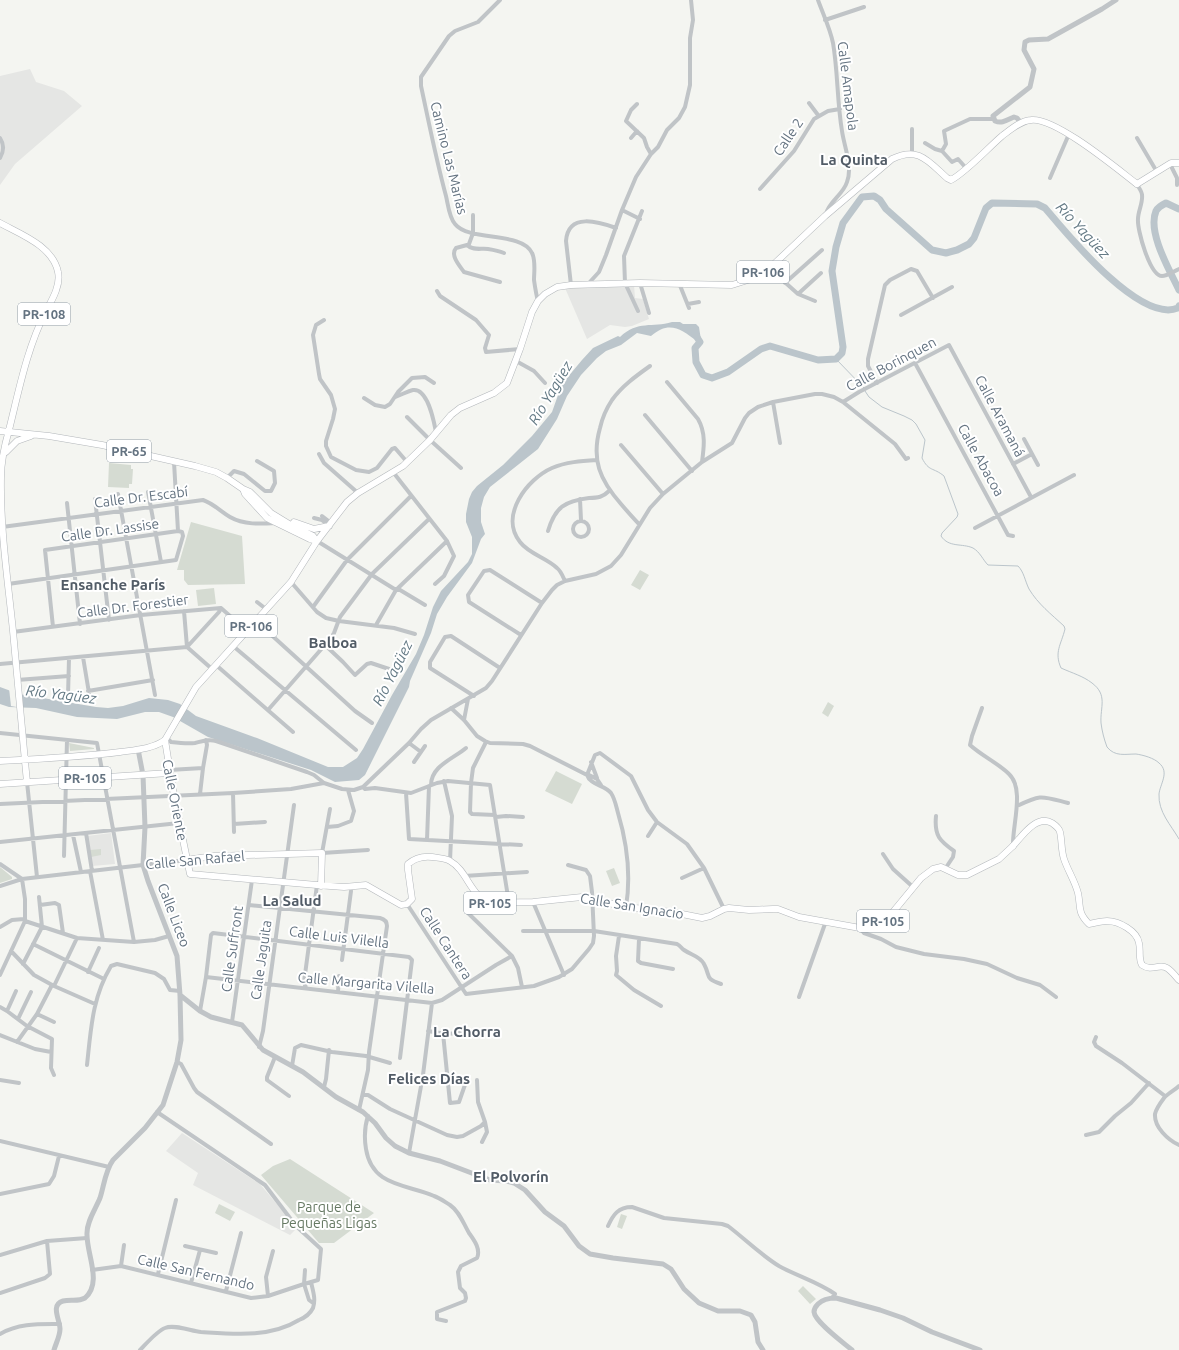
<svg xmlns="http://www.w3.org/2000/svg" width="1179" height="1350" viewBox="0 0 1179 1350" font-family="Ubuntu,sans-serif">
<rect width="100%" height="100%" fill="#f4f5f1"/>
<path fill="#e5e6e4" d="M30 69 36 82 64 91 82 106 15 164 0 185V76Z
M634 285 635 298 643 299 649 319 632 326 625 327 610 325 587 339 565 288Z
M111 833 115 864 92 866 87 836Z
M182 1133 260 1184 297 1228 290 1235 193 1185 198 1173 166 1151Z"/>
<path fill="#d5dbd2" d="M109 463 131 465V469H133L132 484H129V488L108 487Z
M191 522 242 536 245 584 188 585 184 580V570H177Z
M640 570 649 575 640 590 631 585Z
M214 588 216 604 198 606 196 590Z
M828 702 834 706 828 717 822 713Z
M69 743 94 748V749L70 751Z
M556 771 582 784 572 804 545 791Z
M101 849V855L91 857 90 850Z
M0 867 12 877V879L0 883Z
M614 868 620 883 612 886 606 871Z
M290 1159 374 1213 334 1243H319L261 1175 273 1166Z
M219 1204 235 1212 230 1221 215 1213Z
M621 1214 627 1216 622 1229 617 1227Z
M803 1286 816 1299 810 1304 798 1291Z"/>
<path fill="#bbc5cb" d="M672 322H680L683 324H696L699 327 701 340 700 342 697 341C681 329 669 320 651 336L637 333 621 345 606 351 597 358 581 375 567 396 557 419 538 449 490 487 484 497 481 508V522L485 534 481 539 472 563 447 597 437 614 431 633 410 681 409 687 365 775 359 780 335 782 311 770 208 737 173 717 159 712H145L117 719 77 717 36 708 9 707 0 704V687L19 694 96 707 108 708 123 706 149 698 168 700 180 704 196 716 257 738 328 767H343L357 758 363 749 392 695 416 654 424 635 433 607 441 591 468 562 472 554V537L466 522V514L469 499 472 492 477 486 503 465 532 436 552 412 562 384 582 360 593 348 618 336 620 337C638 320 652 328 672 322Z"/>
<path fill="#f4f5f1" d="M9 688 20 692 22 708 11 706Z"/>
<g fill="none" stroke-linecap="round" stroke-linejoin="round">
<path stroke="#bbc5cb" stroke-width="1" d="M836 359 864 388
M865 391 869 397 882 407 904 416 912 420 916 424 925 440 922 458C929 472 933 467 944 476L958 514 957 517 942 533 941 536C949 548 962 543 973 548 980 552 983 560 988 565L1018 566C1024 572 1025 581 1029 589 1038 604 1051 614 1064 626L1065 629C1061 645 1054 652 1061 668 1072 673 1083 676 1092 683 1108 695 1100 707 1101 723 1102 731 1104 739 1107 747 1115 757 1125 754 1136 754 1143 755 1154 758 1159 763 1170 772 1160 784 1159 794 1158 812 1171 825 1179 839"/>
<path stroke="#bbc5cb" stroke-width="7" d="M1179 209 1166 203C1162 205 1158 207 1156 211 1147 232 1170 271 1179 290
M695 334 700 342 695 348 696 362 703 375 712 378 728 372 761 349 770 346 818 360 836 359 842 353 843 347 832 271 836 247 843 223 862 197 874 196 880 200 886 209 932 250 946 253 957 250 969 244 974 238 986 208 992 203 1037 204 1045 208C1067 234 1140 324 1178 308L1179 306"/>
<g stroke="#b2b7bb" stroke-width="7">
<path id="secondary" d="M1137 184 1171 163H1179
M1013 846C1022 836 1037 814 1052 823 1055 825 1059 828 1060 832 1062 840 1061 850 1064 859 1068 871 1075 881 1078 893 1081 907 1077 912 1089 924 1095 923 1101 921 1107 921 1119 921 1137 931 1139 943 1141 951 1138 958 1142 965 1152 972 1159 963 1167 968 1172 971 1176 977 1179 980"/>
</g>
<g stroke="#b3b7bb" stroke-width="7">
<path id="primary" d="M0 223C20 234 53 246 58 272 61 285 52 300 46 311 27 348 19 390 9 430 5 444 1 463 1 477 0 529 8 581 13 631 18 682 22 732 27 782
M0 431 49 436 102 445 195 466 216 472 227 478 243 489 250 492 271 513 289 524 313 536 317 541
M6 452 17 441 31 436
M243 489 245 494 267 518 310 539 317 541
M294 522 314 529 329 526
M165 740 174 796 190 874 317 885 344 887 366 885 401 905 407 904 412 899 408 870V864C415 858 423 856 432 857 438 858 445 858 450 861 468 871 470 897 491 903L533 902 582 897 626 907 672 912 702 918 710 916 724 909 729 908 749 910 773 909H778L799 917 860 928 874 925 883 921 893 912 921 878 933 869 941 867 958 875H967L999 859 1013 846
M0 761C40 759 80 757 120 752 134 750 153 749 165 740L196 687 291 582 317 541 347 502 358 493 403 466 430 440 451 415 460 408 494 393 507 383 520 349 532 312 538 301 545 294 557 287 571 285 640 283 732 285 748 280 758 275 773 265 825 216 892 159C918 146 928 161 947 178L951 180C966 172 988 148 1002 136 1010 130 1020 121 1031 120 1055 117 1116 168 1137 184
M0 784 169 773
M186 860 214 856 322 853 321 886"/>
</g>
<path stroke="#c0c4c7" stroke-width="4" d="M500 0 478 22 455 31 449 36 421 77V86C429 123 436 159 446 196 448 204 449 217 455 224 469 242 522 231 532 253 536 261 534 272 534 280 535 287 536 294 538 301
M818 0C823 14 830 28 833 43 838 72 837 102 842 131 844 146 853 167 847 182 843 195 829 201 826 214
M825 20 864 7
M809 103 818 115
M637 104 631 110 626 121 644 138 647 147 651 154
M912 129V154
M0 138C4 144 4 151 0 158
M631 138 637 131
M1137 138 1157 172
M925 143 935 149 942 151 952 162 958 159 966 168
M942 151 946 144 944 131 970 119H993
M1170 164 1177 178V185
M1050 178 1069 134
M1137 184C1138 187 1142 191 1142 195 1143 203 1138 211 1138 219 1137 230 1150 276 1162 276 1167 276 1174 271 1179 269
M760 189 794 151 814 119 828 111 840 109
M622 210 640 219
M467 245 456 248C450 255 459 265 464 272L500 282
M467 245C473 251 481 248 488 249 494 250 499 251 504 253
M467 245 469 244 473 233V215
M769 268 798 294 815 301
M640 283 649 313
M679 283 689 308
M785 283 822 250
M588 284 599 272 606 255 622 210 636 177 651 154 658 147 667 130 679 118 685 107 690 85V38L693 20 691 0
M571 285 566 241C568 212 599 222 616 228
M437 291 440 296 476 320 489 335 485 348 486 352 520 349
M798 294 821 273
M688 304 699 302
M638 311 625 283 624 256 642 211
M901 315 952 287
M324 320 316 325 313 335 319 374 320 379 331 395 335 409 333 419 326 441V446L331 457 356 470 369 472 377 468 392 449 395 448 407 462
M516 361 534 371 545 383
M915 363 1008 535 1013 536
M667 382 698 419C706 433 704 447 702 462
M877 383 868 366V359L885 285 890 280 911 269 917 271 933 298
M395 397C401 395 408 391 413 390 428 388 434 422 436 432
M364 398 375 405 385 407 390 404 398 392 412 378 425 377 434 383
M773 402 780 443
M843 402 859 392 949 345 1031 497
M645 415 692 471
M407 417 430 440 461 468
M1024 439 1038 465
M621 445 663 494
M319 454 324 463 358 493
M174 462 178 531
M1013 464 1032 454
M393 472 447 541 454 556 444 576 435 584
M227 478 234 471 244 474 265 491H271L275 483 274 471 257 461
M148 492 161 562
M118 494 155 695
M95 499 109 620
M580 499 581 520
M67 503 80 624
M322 516 331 523
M314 518 322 520 329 525
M573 529a8 8 0 1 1 16 0a8 8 0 1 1-16 0Z
M639 524C633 518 627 511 621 504 600 480 591 460 600 428 602 419 606 409 612 400 622 386 636 376 650 366
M2 527 203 500C214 504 220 511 230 517 244 525 260 524 276 523
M975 528 1074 475
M548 531C555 507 565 501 589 498 598 498 603 497 609 491
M317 541 396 590H400L425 605
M565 581C563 577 561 571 557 568 547 558 529 554 520 542 499 516 527 479 552 468 566 462 581 461 597 460
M291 582 317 612 326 618 339 621 394 628 415 634
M8 584 176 560 183 536 182 532 178 531
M257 602 266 609
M313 607 347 560 411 496
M184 611 187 647
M256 621 355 711 372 723
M376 625 396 590 447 541
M53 627 45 550 178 531
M13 632 141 615 221 608 247 631
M521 635 469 602 468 595 484 571 490 570 542 603
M325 645 343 662 355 675 367 664 371 663 395 671
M233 646 356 750
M187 647 219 612 221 608
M83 657 90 699
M0 664 187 647 212 669
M216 665 293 732
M17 680 69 676
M88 691 153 680
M68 696 69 658
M474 696 430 668V662L445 637 451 636 500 668
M451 708 464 720 477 736 485 741 490 743 523 744 530 746 587 775H589L597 779 601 785
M982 708 972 736 970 745C982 756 998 763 1009 774 1025 789 1012 826 1013 846
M268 710 331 638 334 633 340 617 372 574 429 519
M464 720 468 699
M0 733 97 743 134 942
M167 738 171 742C179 743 188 744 195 743 203 741 208 739 216 741L307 772 314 775 324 783
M486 742 473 768 471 783 470 812 472 814 495 815
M409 743 421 752
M414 762 425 746
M591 762 597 778
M169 770 203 768
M587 775 595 755 600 753 631 776 648 810 657 822 687 844 704 868 724 909
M587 775C590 785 605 785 611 793 615 799 616 806 618 813 627 843 631 876 626 907
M444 781 452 816 450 861
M27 782 37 877
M431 785C431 766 453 759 466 748
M363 787 365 789 375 788 411 793 437 783 448 781 490 785 509 903
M233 793 234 832
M406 793 409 839 521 845
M200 794 203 768 207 745 206 740
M0 804 233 793 291 789 324 783 342 789 354 790 363 787 409 743 421 729 431 720 486 688 492 681 542 603 552 590 557 585 565 581 596 574 611 566 621 555 650 508 663 494 702 462 732 443 745 418 749 413 758 407 773 402 815 394H822L834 397 843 402 895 444 906 459 908 458
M1017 806C1042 794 1041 796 1068 803
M330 809 322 853 368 850
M936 816C934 836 940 841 954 851L953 857 945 869
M496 817 506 816 523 817
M234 824 265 822
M327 827 338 826 351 821 354 811 348 790
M86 833 92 871
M73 835 81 872
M648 836 657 822
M427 840 429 786
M0 842 179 823
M883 854 893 869 913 887
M64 856 67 740
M0 864 22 879
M90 871 103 940
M464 876 527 872
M682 878 704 868
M0 886 22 879 186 860
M533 902 564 975
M407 904 466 994 534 986 559 977 572 969 589 949 593 943 594 936 592 892 590 876 586 870 568 865
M40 905 55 903 59 905 63 933
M249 905 380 918C384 919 387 921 387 926L369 1052 368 1070 359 1110
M468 913 512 956 518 968 522 987
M25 921 77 938 134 942 155 940 169 936
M0 927 12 920 24 919
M860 928 864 933 881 939 896 947 924 954 964 959 987 964 1017 978 1040 985 1056 997
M523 931H594L677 944C681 946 681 948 684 950 691 955 700 956 704 964 711 977 704 978 721 984
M619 936 616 956 617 971 616 975 634 990 661 1006
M639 939 638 961 641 963 673 969
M33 944 104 979
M11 951 34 975 54 986 95 1004
M342 960 351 891
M23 964 42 927 39 897
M88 972 99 948
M0 975 25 921V899L22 879
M206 977 432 1003 442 1000 496 965 512 956
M54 986 77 938
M306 988 304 982 317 885
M338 992 339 976
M799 997 826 921
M0 1007 7 1011 27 1026 52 1039 51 1068 54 1075
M7 1011 16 991
M200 1011 206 977 211 935 213 933 409 957 412 960 400 1058
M37 1014 54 1022
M18 1019 31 992
M232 1022 252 880
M428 1031 446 1034 459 1033 470 1035
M443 1033 450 1103 459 1102 467 1079
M0 1035 35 1049 51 1052
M1096 1037 1094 1042 1096 1046 1122 1063 1165 1096
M17 1042 37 1014 52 985
M259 1047 263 1031 294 805
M275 1057 267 1077V1080L289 1096
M177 1062 181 1064 194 1088 197 1092 271 1144
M87 1065C91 1029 92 998 111 966L117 964 155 973 164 979 170 990 180 991
M292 1066 295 1048 301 1045 332 1052 366 1056 390 1063
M0 1080 19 1083
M1179 1086C1175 1090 1168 1093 1164 1098 1161 1102 1156 1109 1155 1114 1154 1127 1168 1140 1179 1145
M324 1087 326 1079 329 1050
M364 1095H368L390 1109 447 1135 457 1137 463 1136 481 1126 485 1122 478 1102 477 1080
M157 1112 265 1185 296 1226 321 1249 318 1280 304 1284 309 1300 313 1303
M368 1116C364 1128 364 1137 366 1149 372 1187 407 1184 434 1196 440 1198 445 1202 450 1205 460 1212 463 1223 469 1233 474 1240 481 1249 477 1258L461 1266 458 1272 460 1288 465 1293 466 1298 465 1301 437 1312V1319L446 1321
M1086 1135 1099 1132 1115 1116 1131 1103 1149 1083
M0 1141 109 1167
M482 1142 487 1132 485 1122
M409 1153 423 1075 432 1003
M0 1194 49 1184 54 1176 59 1156
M608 1226C613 1215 618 1207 632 1207L664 1218 722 1224 728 1226C745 1239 761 1255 779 1266 797 1276 818 1282 835 1294L832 1298
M185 1246 216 1253
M0 1255 47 1241 87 1238
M121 1266 124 1245
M92 1270 121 1266 251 1298 268 1296 304 1284 305 1270
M158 1274 176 1200
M191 1283 200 1250
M226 1291 241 1233
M0 1293 45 1278 50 1274 47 1241
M268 1296 266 1277 273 1251
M0 1334C18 1323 39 1324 60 1324
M140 1350C146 1344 157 1331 165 1328 174 1324 191 1331 201 1332 233 1334 270 1338 299 1320 304 1318 310 1314 313 1308 316 1299 313 1291 311 1282"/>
<path stroke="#c0c4c7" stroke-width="5" d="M1021 123 1017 118 1014 117C1007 120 1002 124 995 121L993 116 1030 87 1034 69 1024 50 1025 42 1029 40 1048 39 1102 9 1116 0
M180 995 200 1011 211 1017 242 1025 263 1050 303 1072 336 1097 363 1112 375 1123 386 1138 395 1146 409 1153 440 1161 490 1180 506 1181 514 1183 525 1190 545 1212 564 1226 579 1246 590 1254 613 1258 663 1264 671 1269 684 1289 699 1303 718 1311H740L751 1315 755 1322 758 1342 763 1350
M54 1350C56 1343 60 1336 60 1329 60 1320 50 1305 63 1301 71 1299 78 1302 85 1298 103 1282 86 1254 87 1233 87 1221 95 1210 100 1198 104 1186 105 1171 113 1160L145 1128 163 1105 177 1062 181 1040 180 995 177 956 148 881 143 865 145 827 143 775 138 749
M852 1350C844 1343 815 1322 814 1312 814 1309 816 1306 818 1304 823 1299 829 1298 836 1298L880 1310 903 1318 932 1332 980 1350"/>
<use href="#secondary" stroke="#fff" stroke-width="6"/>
<use href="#primary" stroke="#fff" stroke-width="6"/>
</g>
<g text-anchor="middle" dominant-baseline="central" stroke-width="4" stroke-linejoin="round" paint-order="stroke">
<g fill="#fff" stroke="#929da7" stroke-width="1">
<rect x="737" y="261" width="52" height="22" rx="3"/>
<rect x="18" y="303" width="52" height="22" rx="3"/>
<rect x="107" y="440" width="44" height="22" rx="3"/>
<rect x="225" y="615" width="52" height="22" rx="3"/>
<rect x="59" y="767" width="52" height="22" rx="3"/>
<rect x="464" y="892" width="52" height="22" rx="3"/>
<rect x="857" y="910" width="52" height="22" rx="3"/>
</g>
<g font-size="13" font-weight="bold" fill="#647381">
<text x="763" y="272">PR-106</text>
<text x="44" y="314">PR-108</text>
<text x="129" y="451">PR-65</text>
<text x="251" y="626">PR-106</text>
<text x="85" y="778">PR-105</text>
<text x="490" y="903">PR-105</text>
<text x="883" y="921">PR-105</text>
</g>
<g font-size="14" fill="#647381" stroke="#fff">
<text transform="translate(848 86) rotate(83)">Calle Amapola</text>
<text transform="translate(788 137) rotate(-56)">Calle 2</text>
<text transform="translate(449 158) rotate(76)">Camino Las Marías</text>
<text transform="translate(891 364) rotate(-28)">Calle Borinquen</text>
<text transform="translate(1000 416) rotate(62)">Calle Aramaná</text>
<text transform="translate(981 460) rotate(61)">Calle Abacoa</text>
<text transform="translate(141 497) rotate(-7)">Calle Dr. Escabí</text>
<text transform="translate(110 530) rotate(-8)">Calle Dr. Lassise</text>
<text transform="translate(133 606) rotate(-7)">Calle Dr. Forestier</text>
<text transform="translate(175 800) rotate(79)">Calle Oriente</text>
<text transform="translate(195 860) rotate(-5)">Calle San Rafael</text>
<text transform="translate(632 906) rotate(9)">Calle San Ignacio</text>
<text transform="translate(174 915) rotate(69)">Calle Liceo</text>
<text transform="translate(339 937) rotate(7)">Calle Luis Vilella</text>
<text transform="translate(446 943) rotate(57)">Calle Cantera</text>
<text transform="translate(232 949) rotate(-82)">Calle Suffront</text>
<text transform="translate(261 960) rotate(-82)">Calle Jaguita</text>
<text transform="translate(366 983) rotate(5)">Calle Margarita Vilella</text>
<text transform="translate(196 1272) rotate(13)">Calle San Fernando</text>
</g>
<g font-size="14" fill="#667963" stroke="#fff">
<text x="329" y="1207">Parque de<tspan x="329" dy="16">Pequeñas Ligas</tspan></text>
</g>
<g font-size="15" font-weight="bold" fill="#525c67" stroke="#fff">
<text x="854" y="159">La Quinta</text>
<text x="113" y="584">Ensanche París</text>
<text x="333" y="642">Balboa</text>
<text x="292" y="900">La Salud</text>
<text x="467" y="1031">La Chorra</text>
<text x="429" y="1078">Felices Días</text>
<text x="511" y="1176">El Polvorín</text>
</g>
<g font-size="15" font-style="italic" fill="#647a85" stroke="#fff">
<text transform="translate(1083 230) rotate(47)">Río Yagüez</text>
<text transform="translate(550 393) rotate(-59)">Río Yagüez</text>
<text transform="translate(392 673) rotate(-63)">Río Yagüez</text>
<text transform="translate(61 694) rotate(7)">Río Yagüez</text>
</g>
</g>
</svg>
